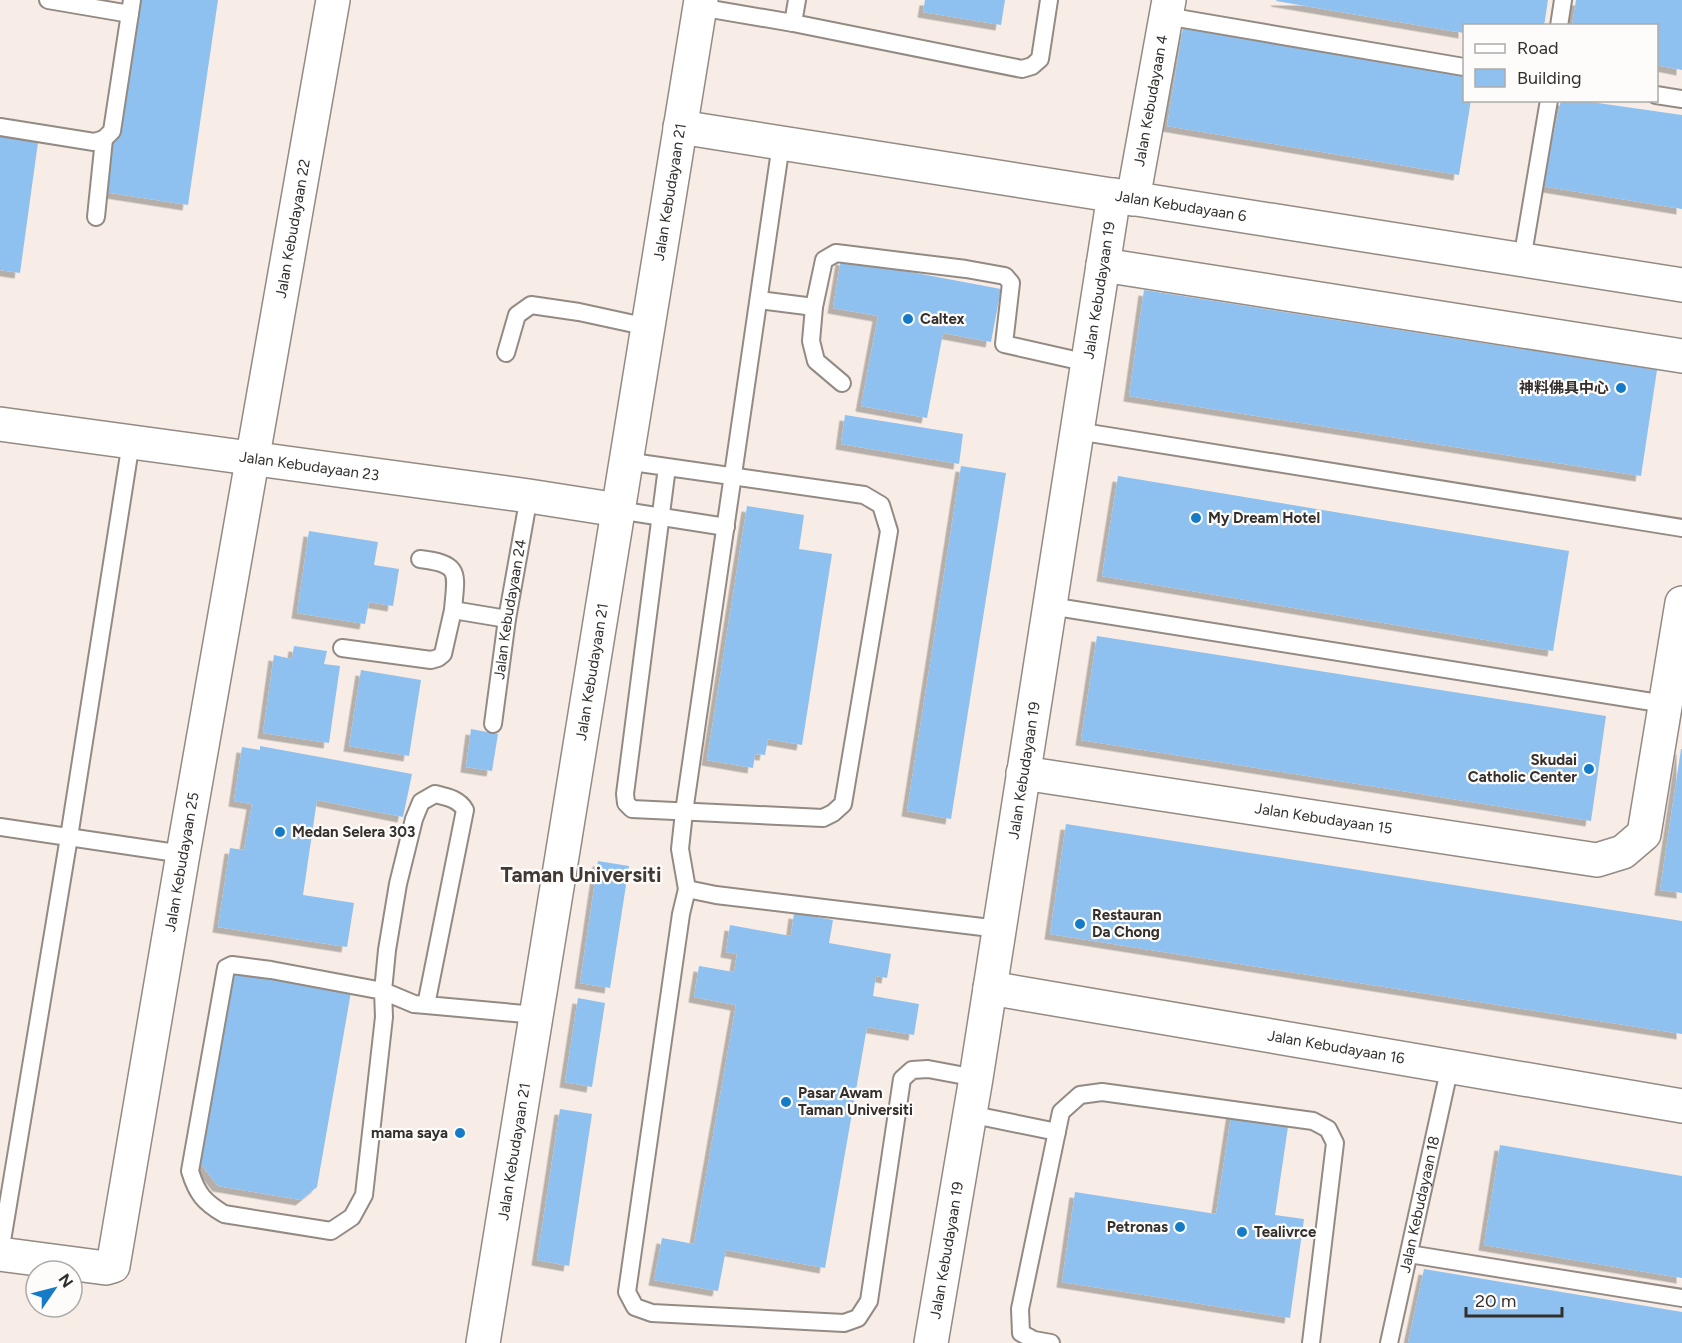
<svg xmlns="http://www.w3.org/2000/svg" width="1682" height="1343" viewBox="0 0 1682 1343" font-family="Figtree,'Noto Sans SC',sans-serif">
<defs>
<filter id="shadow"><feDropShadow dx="-5.5" dy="5.5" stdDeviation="0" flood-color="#0004"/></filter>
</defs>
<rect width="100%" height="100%" fill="#f7ede6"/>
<path fill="#8fc1f0" filter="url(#shadow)" d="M134 0H218L188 205 105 192Z
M925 0H1005L1001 25 923 12Z
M1277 0H1548L1544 26H1464V33L1276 1Z
M1576 0H1682V70L1656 65V26H1572Z
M1183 27 1464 74V100H1471L1459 175 1167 126Z
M1561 100H1577L1682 115V209L1542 186Z
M0 130 39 135 20 273 0 270Z
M841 259 1001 289 991 342 943 333 927 418 861 406 878 316 833 308Z
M1144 290 1657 370 1641 476 1129 396Z
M845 415 963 434 959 464 841 444Z
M961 466 1006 473 951 819 907 811Z
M1118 476 1569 551 1553 651 1102 576Z
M747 506 804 515 799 549 832 554 802 745 768 739 765 755 755 754 753 768 707 760Z
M309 531 378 542 374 565 399 569 393 606 369 602 365 624 297 613Z
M1097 636 1606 716 1591 821 1081 740Z
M294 646 327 651 324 664 340 666 329 743 263 733 274 655 292 659Z
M361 670 421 680 409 756 349 746Z
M471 729 498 734 492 771 466 767Z
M260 746 412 774 403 817 317 800 303 895 354 903 347 947 218 927 230 848 244 850 252 804 234 801 242 747 260 750Z
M1681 749H1682V893L1660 890Z
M1066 824 1682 921V1034L1050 934Z
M598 861 629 866 610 988 580 983Z
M794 913 833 920 829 943 891 954 887 978 876 976 873 996 919 1004 914 1035 867 1027 825 1268 726 1250 718 1291 654 1280 662 1238 694 1244 736 1005 694 997 699 966 734 972 737 954 726 952 730 925 791 936Z
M233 972 351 992 317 1187 301 1200 218 1186 201 1164Z
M578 998 605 1003 592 1087 565 1082Z
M560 1109 592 1114 569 1266 537 1260Z
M1232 1110 1289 1120 1275 1215 1304 1219 1290 1318 1062 1282 1075 1192 1216 1214Z
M1500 1145 1682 1176V1278L1484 1245Z
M1424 1269 1682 1312V1343H1408Z"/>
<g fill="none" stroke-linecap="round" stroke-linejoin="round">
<g stroke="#938a84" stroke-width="20">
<g id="service">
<path d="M48 0 130 14"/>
<path d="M699 7 793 23 1022 69 1032 66 1040 59 1049 0"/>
<path d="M1166 16 1464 67"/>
<path d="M793 23 797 0"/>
<path d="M1559 26 1563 0"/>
<path d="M1656 95 1682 99"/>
<path d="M0 127 94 142 104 139 96 217"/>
<path d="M104 139 112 131 132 0"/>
<path d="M1522 260 1549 100"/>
<path d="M759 300 814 307 824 260 836 253 966 269 1005 276 1011 283 1004 344 1088 363"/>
<path d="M814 307 811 341 816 361 842 383"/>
<path d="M506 353 517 315 531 305 579 312 648 327"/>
<path d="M1077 431 1682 528"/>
<path d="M625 461 864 495 881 505 889 531 843 804 833 813 823 818 632 809 626 803 625 794 667 467"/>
<path d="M618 510 726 527"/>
<path d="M420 559C462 564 456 573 453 610"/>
<path d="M1050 606 1665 704"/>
<path d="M342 648 431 660 438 658 443 654 453 610 507 619"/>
<path id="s1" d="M493 724 507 619 529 496"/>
<path d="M0 827 183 854"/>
<path d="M687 889 680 849 684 812 781 144"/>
<path d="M426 1005 465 810C459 799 447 797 435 794L421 802 414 819 398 884 387 950 383 991 271 970 232 965 226 968 190 1171C197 1194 204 1202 224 1214L331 1231 352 1217 364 1195 384 1017 383 991 414 1004 426 1005 536 1015"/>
<path d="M976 1078 928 1069 912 1070 902 1079 869 1301 858 1318 844 1323 652 1313 635 1307 627 1292 681 914 687 889 716 895 999 929"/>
<path d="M969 1114 1057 1132"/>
<path d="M0 1253 69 837 131 442"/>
<path d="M1409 1254 1682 1298"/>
<path d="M1051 1343 1034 1340 1021 1333 1020 1309 1061 1112 1080 1095 1102 1092 1313 1121 1328 1129 1335 1143 1311 1343"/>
<path id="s2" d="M1389 1343 1450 1066"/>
</g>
</g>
<g stroke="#938a84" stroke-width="36">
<g id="minor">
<path id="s3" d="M680 127 1682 285"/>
<path id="s4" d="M1133 199 1169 0"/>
<path d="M1103 265 1682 356"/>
<path id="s5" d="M0 424 529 496 618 510"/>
<path id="s6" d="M1023 773 1597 860 1623 852 1644 834 1682 603"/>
<path id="s7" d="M990 988 1682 1106"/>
<path id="s8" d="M0 1254 106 1268 113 1266 183 854 333 0"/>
<path id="s9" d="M931 1343 976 1078 1114 195"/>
</g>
</g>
<g stroke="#938a84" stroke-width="36">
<g id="tertiary">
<path id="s10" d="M483 1343 701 0"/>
</g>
</g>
<use href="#service" stroke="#fff" stroke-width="16"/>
<use href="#minor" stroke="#fff" stroke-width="33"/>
<use href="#tertiary" stroke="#fff" stroke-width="33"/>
</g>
<g fill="#167bc7" stroke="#fefcfa" stroke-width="2">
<circle cx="908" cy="319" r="6"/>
<circle cx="1621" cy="388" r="6"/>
<circle cx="1196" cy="518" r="6"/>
<circle cx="1589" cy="769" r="6"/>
<circle cx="280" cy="832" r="6"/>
<circle cx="1080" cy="924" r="6"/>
<circle cx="786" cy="1102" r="6"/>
<circle cx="460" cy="1133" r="6"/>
<circle cx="1180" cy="1227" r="6"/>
<circle cx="1242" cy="1232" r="6"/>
</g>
<g text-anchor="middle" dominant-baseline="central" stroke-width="4.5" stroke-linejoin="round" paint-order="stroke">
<g font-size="15" fill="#332f2c" stroke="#fefcfa">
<text stroke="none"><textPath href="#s4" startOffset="100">Jalan Kebudayaan 4</textPath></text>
<text stroke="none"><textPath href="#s10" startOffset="1166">Jalan Kebudayaan 21</textPath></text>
<text stroke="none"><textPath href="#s3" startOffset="507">Jalan Kebudayaan 6</textPath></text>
<text stroke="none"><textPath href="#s8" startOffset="1167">Jalan Kebudayaan 22</textPath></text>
<text stroke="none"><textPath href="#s9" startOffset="1066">Jalan Kebudayaan 19</textPath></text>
<text stroke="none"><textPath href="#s5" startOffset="312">Jalan Kebudayaan 23</textPath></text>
<text stroke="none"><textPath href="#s1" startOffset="116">Jalan Kebudayaan 24</textPath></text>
<text stroke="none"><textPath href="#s10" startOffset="680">Jalan Kebudayaan 21</textPath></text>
<text stroke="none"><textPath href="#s9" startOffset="580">Jalan Kebudayaan 19</textPath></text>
<text stroke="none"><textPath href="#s6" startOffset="304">Jalan Kebudayaan 15</textPath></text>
<text stroke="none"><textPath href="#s8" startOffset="524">Jalan Kebudayaan 25</textPath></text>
<text stroke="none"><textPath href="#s7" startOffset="351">Jalan Kebudayaan 16</textPath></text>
<text stroke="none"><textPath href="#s10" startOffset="194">Jalan Kebudayaan 21</textPath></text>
<text stroke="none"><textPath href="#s2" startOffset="142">Jalan Kebudayaan 18</textPath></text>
<text stroke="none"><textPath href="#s9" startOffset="94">Jalan Kebudayaan 19</textPath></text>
</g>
<g font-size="15" font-weight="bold" fill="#332f2c" stroke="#fefcfa" text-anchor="start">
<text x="920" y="319">Caltex</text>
<text x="1609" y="388" text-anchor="end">神料佛具中心</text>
<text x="1208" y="518">My Dream Hotel</text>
<text x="1577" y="760" text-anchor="end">Skudai<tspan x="1577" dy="17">Catholic Center</tspan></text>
<text x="292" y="832">Medan Selera 303</text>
<text x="1092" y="915">Restauran<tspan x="1092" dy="17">Da Chong</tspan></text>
<text x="798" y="1093">Pasar Awam<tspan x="798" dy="17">Taman Universiti</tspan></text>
<text x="448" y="1133" text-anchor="end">mama saya</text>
<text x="1168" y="1227" text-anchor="end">Petronas</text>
<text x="1254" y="1232">Tealivrce</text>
</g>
<g font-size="21" font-weight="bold" fill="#413933" stroke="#fefcfa">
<text x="581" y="874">Taman Universiti</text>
</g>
</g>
<rect x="1463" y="24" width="195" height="78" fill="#fefcfa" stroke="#adaaa8" stroke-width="1.5"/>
<rect x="1475" y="44" width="30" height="9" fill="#ffffff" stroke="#adaaa8" stroke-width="1.5"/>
<text x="1517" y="54" font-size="18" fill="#332f2c">Road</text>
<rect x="1475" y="69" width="30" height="18" fill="#8fc1f0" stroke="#adaaa8" stroke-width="1.5"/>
<text x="1517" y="84" font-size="18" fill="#332f2c">Building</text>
<g transform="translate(54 1289) rotate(55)"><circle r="28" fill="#fefcfa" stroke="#adaaa8" stroke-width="1.5"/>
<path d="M0-4.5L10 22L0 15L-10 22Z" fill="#167bc7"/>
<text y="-9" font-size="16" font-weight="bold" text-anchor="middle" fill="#332f2c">N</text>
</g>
<path d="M1466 1307v9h96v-9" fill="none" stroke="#332f2c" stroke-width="3"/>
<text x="1475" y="1307" font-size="18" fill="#332f2c" stroke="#fefcfa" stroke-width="4.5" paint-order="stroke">20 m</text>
</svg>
